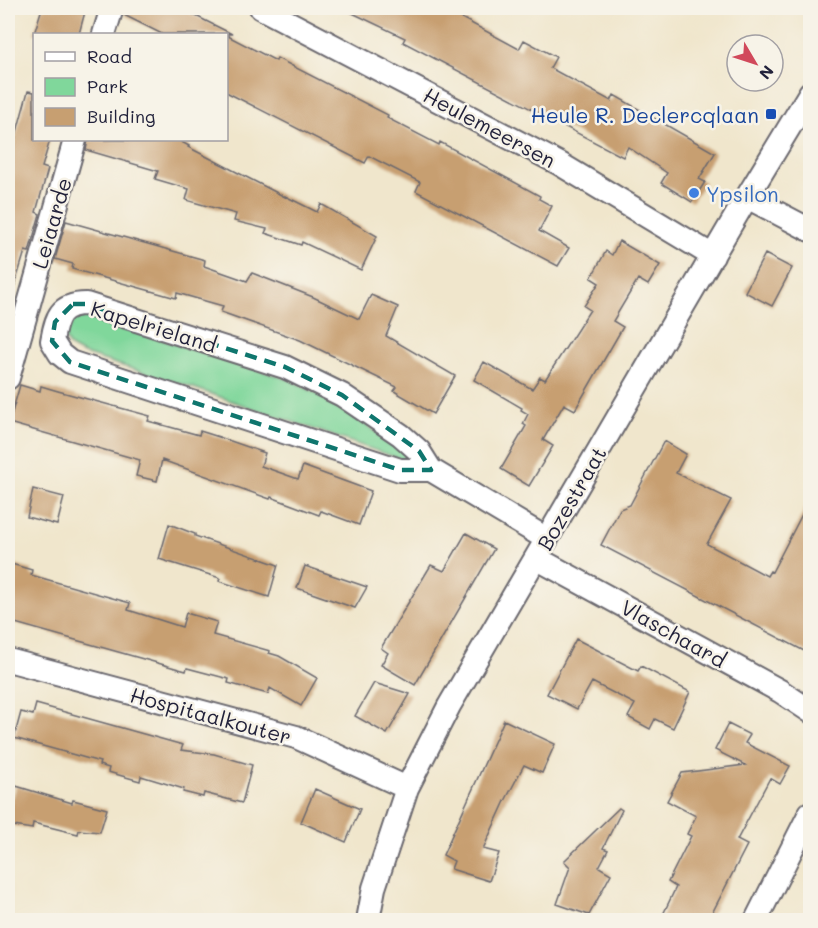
<svg xmlns="http://www.w3.org/2000/svg" width="818" height="928" viewBox="0 0 818 928" font-family="Mali,sans-serif">
<rect width="100%" height="100%" fill="#f7f3e8"/>
<filter id="ink" filterUnits="userSpaceOnUse"><feTurbulence type="fractalNoise" baseFrequency=".0167" numOctaves="2"/><feDisplacementMap in="SourceGraphic" scale="12" xChannelSelector="R" yChannelSelector="G"/><feConvolveMatrix kernelMatrix="1 2 1 2 8 2 1 2 1" color-interpolation-filters="sRGB"/></filter>
<filter id="wash" filterUnits="userSpaceOnUse"><feTurbulence type="fractalNoise" baseFrequency=".008" numOctaves="4" result="noise"/><feDisplacementMap in="SourceGraphic" scale="24" xChannelSelector="R" yChannelSelector="G"/><feGaussianBlur stdDeviation="1.35" result="paint"/><feColorMatrix in="noise" values="0 0 0 0 0 0 0 0 0 0 0 0 0 0 0 0 0 1.4 0 .05"/><feComposite in="paint" operator="in"/></filter>
<g filter="url(#wash)">
<rect width="100%" height="100%" fill="#f0e6cc"/>
<path fill="#80d79b" stroke="#517c6b" stroke-width="1.5" d="M74 316H87L291 380 335 403 405 452 407 456 403 460 194 388 81 353 70 347 63 335 67 322Z"/>
<g id="blocks">
<path fill="#c79f71" d="M42 8H86L79 34H34Z
M125 8H180L232 34H162L124 15Z
M342 8H443L519 49 524 40 556 57 550 68 611 101 614 95 715 153 699 179 705 182 692 202 661 183 667 173 628 147 623 157 403 42 405 38Z
M226 35 276 61 277 58 388 115 387 118 439 145 440 142 540 196 539 199 552 206 539 231 569 248 558 266 416 191 420 182 369 156 365 163 226 92Z
M28 91 34 92V140H50L42 167 48 169 36 212 40 214 29 252 25 251 13 291 8 290V165Z
M88 140H178L189 146 188 147 285 197V196L317 212 321 204 377 236 361 270 302 242 301 245 265 233 267 229 234 221 236 214 186 200 189 189 155 179 158 171 86 150Z
M66 221 205 260 204 266 247 281 252 273 313 297 359 319 371 295 398 307 386 336 455 376 433 414 394 391 397 387 300 340 221 312 223 306 177 293 176 298 72 269 73 264 55 259Z
M619 241 660 265 648 285 638 279 613 321 623 327 575 410 564 404 543 440 553 446 529 486 501 469 526 426 523 424 528 414 521 410 522 408 474 380 484 362 532 389 540 377 545 380 590 310 584 306 599 283 591 278 606 251 612 255Z
M765 254 792 268 772 306 745 292Z
M20 385 40 391 41 386 58 391 150 416 148 421 199 435 200 431 219 437 265 453 261 466 298 479 303 466 371 491 359 525 321 511 319 515 271 497 270 499 162 460 157 481 136 476 140 460 9 423Z
M664 441 686 454 676 473 731 500 707 544 767 576 770 571 772 572 810 499V654L601 545 620 509 630 505Z
M33 489 64 497 57 525 27 517Z
M169 524 195 534V536L278 565 269 597 219 581 220 578 159 559Z
M466 533 494 549 415 685 381 665 388 653 381 648 431 565 444 571Z
M8 563 32 570 31 575 130 603 128 610 182 627 186 613 217 622 213 635 270 651 269 653 279 656 317 678 301 706 270 688 268 694 228 683 229 679 187 668 186 671 8 621Z
M305 566 367 587 355 608 297 588Z
M576 639 638 671 641 666 690 692 673 728 655 719 650 729 628 717 635 704 592 682 577 709 547 694Z
M374 683 410 694 387 734 355 716Z
M36 704 183 745 181 750 214 754 252 765 242 803 204 793 203 797 183 792 184 789 141 776 140 781 108 772 109 768 99 765 100 762 14 738 21 712 33 715Z
M504 720 555 744 542 773 524 765 505 801 483 849 499 853 489 881 451 869 454 861 443 855Z
M728 724 750 735 745 743 790 766 780 784 770 778 737 840 747 845 708 921H660L676 887 668 882 691 836 687 834 696 816 667 801 682 773 745 765 715 750Z
M16 786 72 803 73 800 107 809 100 832 79 830 78 834 33 823 32 829 8 825V812Z
M315 789 360 809 346 842 301 822Z
M619 808 622 810 603 848 608 850 599 867 611 874 589 915 557 904 570 867 564 861Z"/>
</g>
</g>
<g filter="url(#ink)">
<use href="#blocks" fill-opacity="0" stroke="#6a676e" stroke-width="1.5"/>
<g fill="none" stroke-linecap="round" stroke-linejoin="round">
<g stroke="#6a676e" stroke-width="26">
<path id="minor" d="M261 8 560 164 713 256
M104 34 112 8
M747 197 810 230
M8 378 75 140
M431 470 419 451 401 435 342 395 285 367 86 304C60 304 56 317 52 341L60 354 70 362 400 470H431L547 539
M536 558 780 691 810 711
M8 660 296 737 407 788
M368 920 374 888 407 788 449 706 747 197 810 93
M756 920 810 813"/>
</g>
<use href="#minor" stroke="#fff" stroke-width="22"/>
</g>
</g>
<path fill="none" stroke="#0f766e" stroke-width="4.5" stroke-dasharray="12 8" stroke-linejoin="round" d="M73 304H86L285 367 342 395 419 451 431 470H400L70 362 52 341 55 322Z"/>
<rect fill="#1a4fb4" stroke="#f7f3e8" stroke-width="2" x="765" y="108" width="12" height="12" rx="3"/>
<circle fill="#3f7fe0" stroke="#f7f3e8" stroke-width="2" cx="694" cy="193" r="6"/>
<g text-anchor="middle" dominant-baseline="central" stroke-width="5" stroke-linejoin="round" paint-order="stroke">
<g font-size="21" fill="#164399" stroke="#f7f3e8" text-anchor="end">
<text x="759" y="114">Heule R. Declercqlaan</text>
</g>
<g font-size="21" fill="#22223b" stroke="#f7f3e8">
<text transform="translate(490 127) rotate(28)">Heulemeersen</text>
<text transform="translate(51 223) rotate(-74)">Leiaarde</text>
<text transform="translate(154 326) rotate(17)">Kapelrieland</text>
<text transform="translate(571 498) rotate(-60)">Bozestraat</text>
<text transform="translate(674 633) rotate(29)">Vlaschaard</text>
<text transform="translate(211 715) rotate(15)">Hospitaalkouter</text>
</g>
<g font-size="21" fill="#366cbe" stroke="#f7f3e8" text-anchor="start">
<text x="706" y="193">Ypsilon</text>
</g>
</g>
<rect width="818" height="928" fill="none" stroke="#f7f3e8" stroke-width="30"/>
<rect x="33" y="33" width="195" height="108" fill="#f7f3e8" stroke="#a29fa3" stroke-width="1.5"/>
<rect x="45" y="52" width="30" height="9" fill="#ffffff" stroke="#a29fa3" stroke-width="1.5"/>
<text x="87" y="63" font-size="18" fill="#22223b">Road</text>
<rect x="45" y="78" width="30" height="18" fill="#80d79b" stroke="#a29fa3" stroke-width="1.5"/>
<text x="87" y="93" font-size="18" fill="#22223b">Park</text>
<rect x="45" y="108" width="30" height="18" fill="#c79f71" stroke="#a29fa3" stroke-width="1.5"/>
<text x="87" y="123" font-size="18" fill="#22223b">Building</text>
<g transform="translate(755 63) rotate(129)"><circle r="28" fill="#f7f3e8" stroke="#a29fa3" stroke-width="1.5"/>
<path d="M0-4.5L10 22L0 15L-10 22Z" fill="#d1495b"/>
<text y="-9" font-size="16" font-weight="bold" text-anchor="middle" fill="#22223b">N</text>
</g>
</svg>
